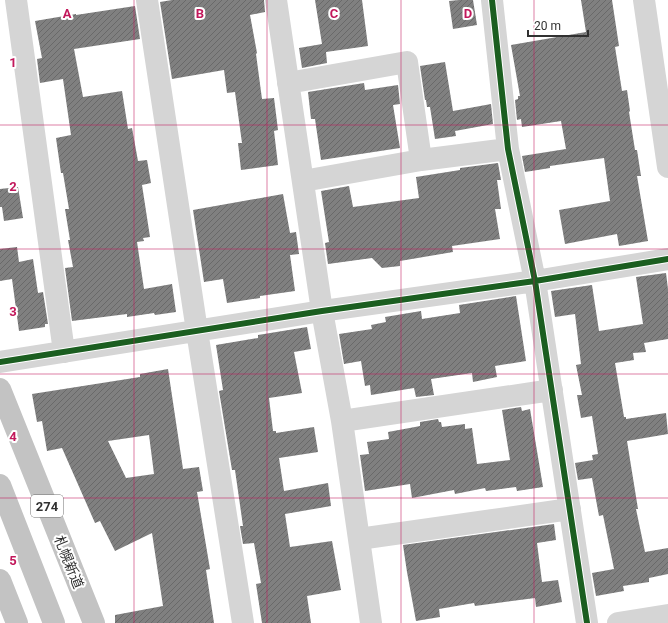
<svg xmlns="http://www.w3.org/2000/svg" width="668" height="623" viewBox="0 0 668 623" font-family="Roboto,'Noto Sans JP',sans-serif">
<defs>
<pattern id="building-hatch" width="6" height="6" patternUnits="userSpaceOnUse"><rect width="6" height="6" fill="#808080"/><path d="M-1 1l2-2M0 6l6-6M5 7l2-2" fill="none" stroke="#696969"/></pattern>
</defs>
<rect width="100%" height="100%" fill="#fff"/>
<path fill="url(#building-hatch)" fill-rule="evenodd" d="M172 0H264L265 12 250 15 257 53 256 54 262 99 274 98 278 130 274 131 278 165 241 170 238 143H242L235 92 227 93 224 70 172 79 160 2Z
M315 0H362L368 46 326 52 327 63 302 68 299 48 322 44Z
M459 0H473L477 25 453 29 449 1Z
M581 0H612L619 46 615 47 622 91 627 90 630 111 629 112 635 150H637L641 176H637L648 241 619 246 617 234 565 244 559 210 610 201 604 158 550 166V168L525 172 522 156 566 149 561 121 522 127 521 119 517 120 515 100 518 99V96H520L511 45 586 32Z
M135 6 140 39 74 49 83 97 122 91 128 129 132 128 138 161 147 160 151 183 142 185 150 237 143 238 144 241 137 242 144 289 172 284 176 312 155 315 154 313 127 317V314L72 321 65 268 73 267 68 240H70L65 209H69L63 173H61L56 138 71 135 63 79 40 83 37 59 42 58 35 21 76 14V15Z
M445 62 453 111 491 104 493 124 455 131 456 136 435 139 430 107H427L426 100H425L420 66Z
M364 83 365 90 398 85 400 104 393 105 400 148 321 160 315 119H311L308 92Z
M498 163 501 180H497L501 209H495L500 239 452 246 453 252 400 261V266L382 268 372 258 328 264 325 243 329 242 321 191 349 186 353 207 419 198 416 177 460 170V168Z
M18 187 23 218 4 221 2 207H0V189Z
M283 194 290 233 296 232 299 254 290 255 295 291 260 296V298L227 303 223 279 204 282 193 210Z
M17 247 19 262 33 259 38 293 43 292 48 324H45V327L19 331 12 279 0 281V249Z
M666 273 668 289V339L644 343 646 352 633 353 634 360 615 363 624 417H626V419L666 413 668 434 627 441 638 509H636L645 552 668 548V574L649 578V582L623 586 624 591 596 596 592 573 614 569 603 515 599 516 592 478 578 480 575 463 593 460 592 455 598 454 592 416 581 418 577 395H582L576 365 581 364 575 314 555 317 551 291 592 285 599 331 643 324 636 277Z
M516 296 526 361 495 366 497 377 473 382 472 373 431 379 434 395 416 397 414 388 371 395 370 385 365 386 361 361 344 364 339 334 372 329 371 325 386 322 385 317 421 311 422 319 460 313 459 305Z
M307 327 311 349 294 352 302 393 269 398 273 431H276V433L314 427 318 452 279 458 284 491 328 483 331 506 285 514 290 547 332 541 341 590 307 596 311 623H262L256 584 261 583 254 543 243 544 240 526H243L235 470H232L219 391 223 390 216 345 258 338V335Z
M168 369 183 469 199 467 203 491 197 492 210 569 206 570 214 623H115V615L163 606 152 533 115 551 100 521 95 523 62 448 47 451 42 421 37 422 32 394 140 377V374ZM149 435 154 474 126 478 108 441Z
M521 407 522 411 530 409 543 487 517 491 516 487 486 491 485 488 455 494 454 490 412 498 410 484 365 491 360 455 369 454 367 442 389 439 388 432 415 427 420 426V422L438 419 439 422H441L442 427 465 424V429L472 428 477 464 510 460 502 410Z
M554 524 556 540 537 543 542 582 558 580 562 602 536 607 535 598 475 606 474 603 439 609 440 617 416 621 407 572 403 545Z"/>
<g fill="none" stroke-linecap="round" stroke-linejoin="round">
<path stroke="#d5d5d5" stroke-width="22" d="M16 0 64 352
M147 0 197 331 243 623
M276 0 322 311 342 421 371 623
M492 0 508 149 535 281 587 623
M644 0 668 167
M288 83 407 62 421 160
M303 181 421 160 508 149
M0 362 322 311 535 281 668 259
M342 421 552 390
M359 539 570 509
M618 623 668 615"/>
<path stroke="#c3c3c3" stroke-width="22" d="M0 389 94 623
M0 485 54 623
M0 580 17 623"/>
<g stroke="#fff" stroke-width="8">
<path id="cycleway" d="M492 0 508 149 535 281 587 623
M0 362 322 311 535 281 668 259"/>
</g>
<use href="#cycleway" stroke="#1b5e20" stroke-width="6"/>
</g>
<path fill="none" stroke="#c2185b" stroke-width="1" stroke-opacity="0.55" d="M134 0V623M267 0V623M401 0V623M534 0V623M0 125H668M0 249H668M0 374H668M0 498H668"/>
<g text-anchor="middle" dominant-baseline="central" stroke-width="4" stroke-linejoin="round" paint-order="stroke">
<rect fill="#fff" stroke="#6f6f6f" stroke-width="1" x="31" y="495" width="32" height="22" rx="3"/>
<g font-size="13" font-weight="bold" fill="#313131">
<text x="47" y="506">274</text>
</g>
<g font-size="14" fill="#313131" stroke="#fff">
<text transform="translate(69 562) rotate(68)">札幌新道</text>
</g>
</g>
<g font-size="13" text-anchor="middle" font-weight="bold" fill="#c2185b" stroke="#fff" stroke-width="4" stroke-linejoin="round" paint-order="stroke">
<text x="67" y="18">A</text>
<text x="200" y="18">B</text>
<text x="334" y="18">C</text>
<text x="468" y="18">D</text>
<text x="13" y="67">1</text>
<text x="13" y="191">2</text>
<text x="13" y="316">3</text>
<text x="13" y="441">4</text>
<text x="13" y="565">5</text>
</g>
<path d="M528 30v6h60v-6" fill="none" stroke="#313131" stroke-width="2"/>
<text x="534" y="30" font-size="12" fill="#313131" stroke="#ffffff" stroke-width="3" paint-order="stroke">20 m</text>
</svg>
